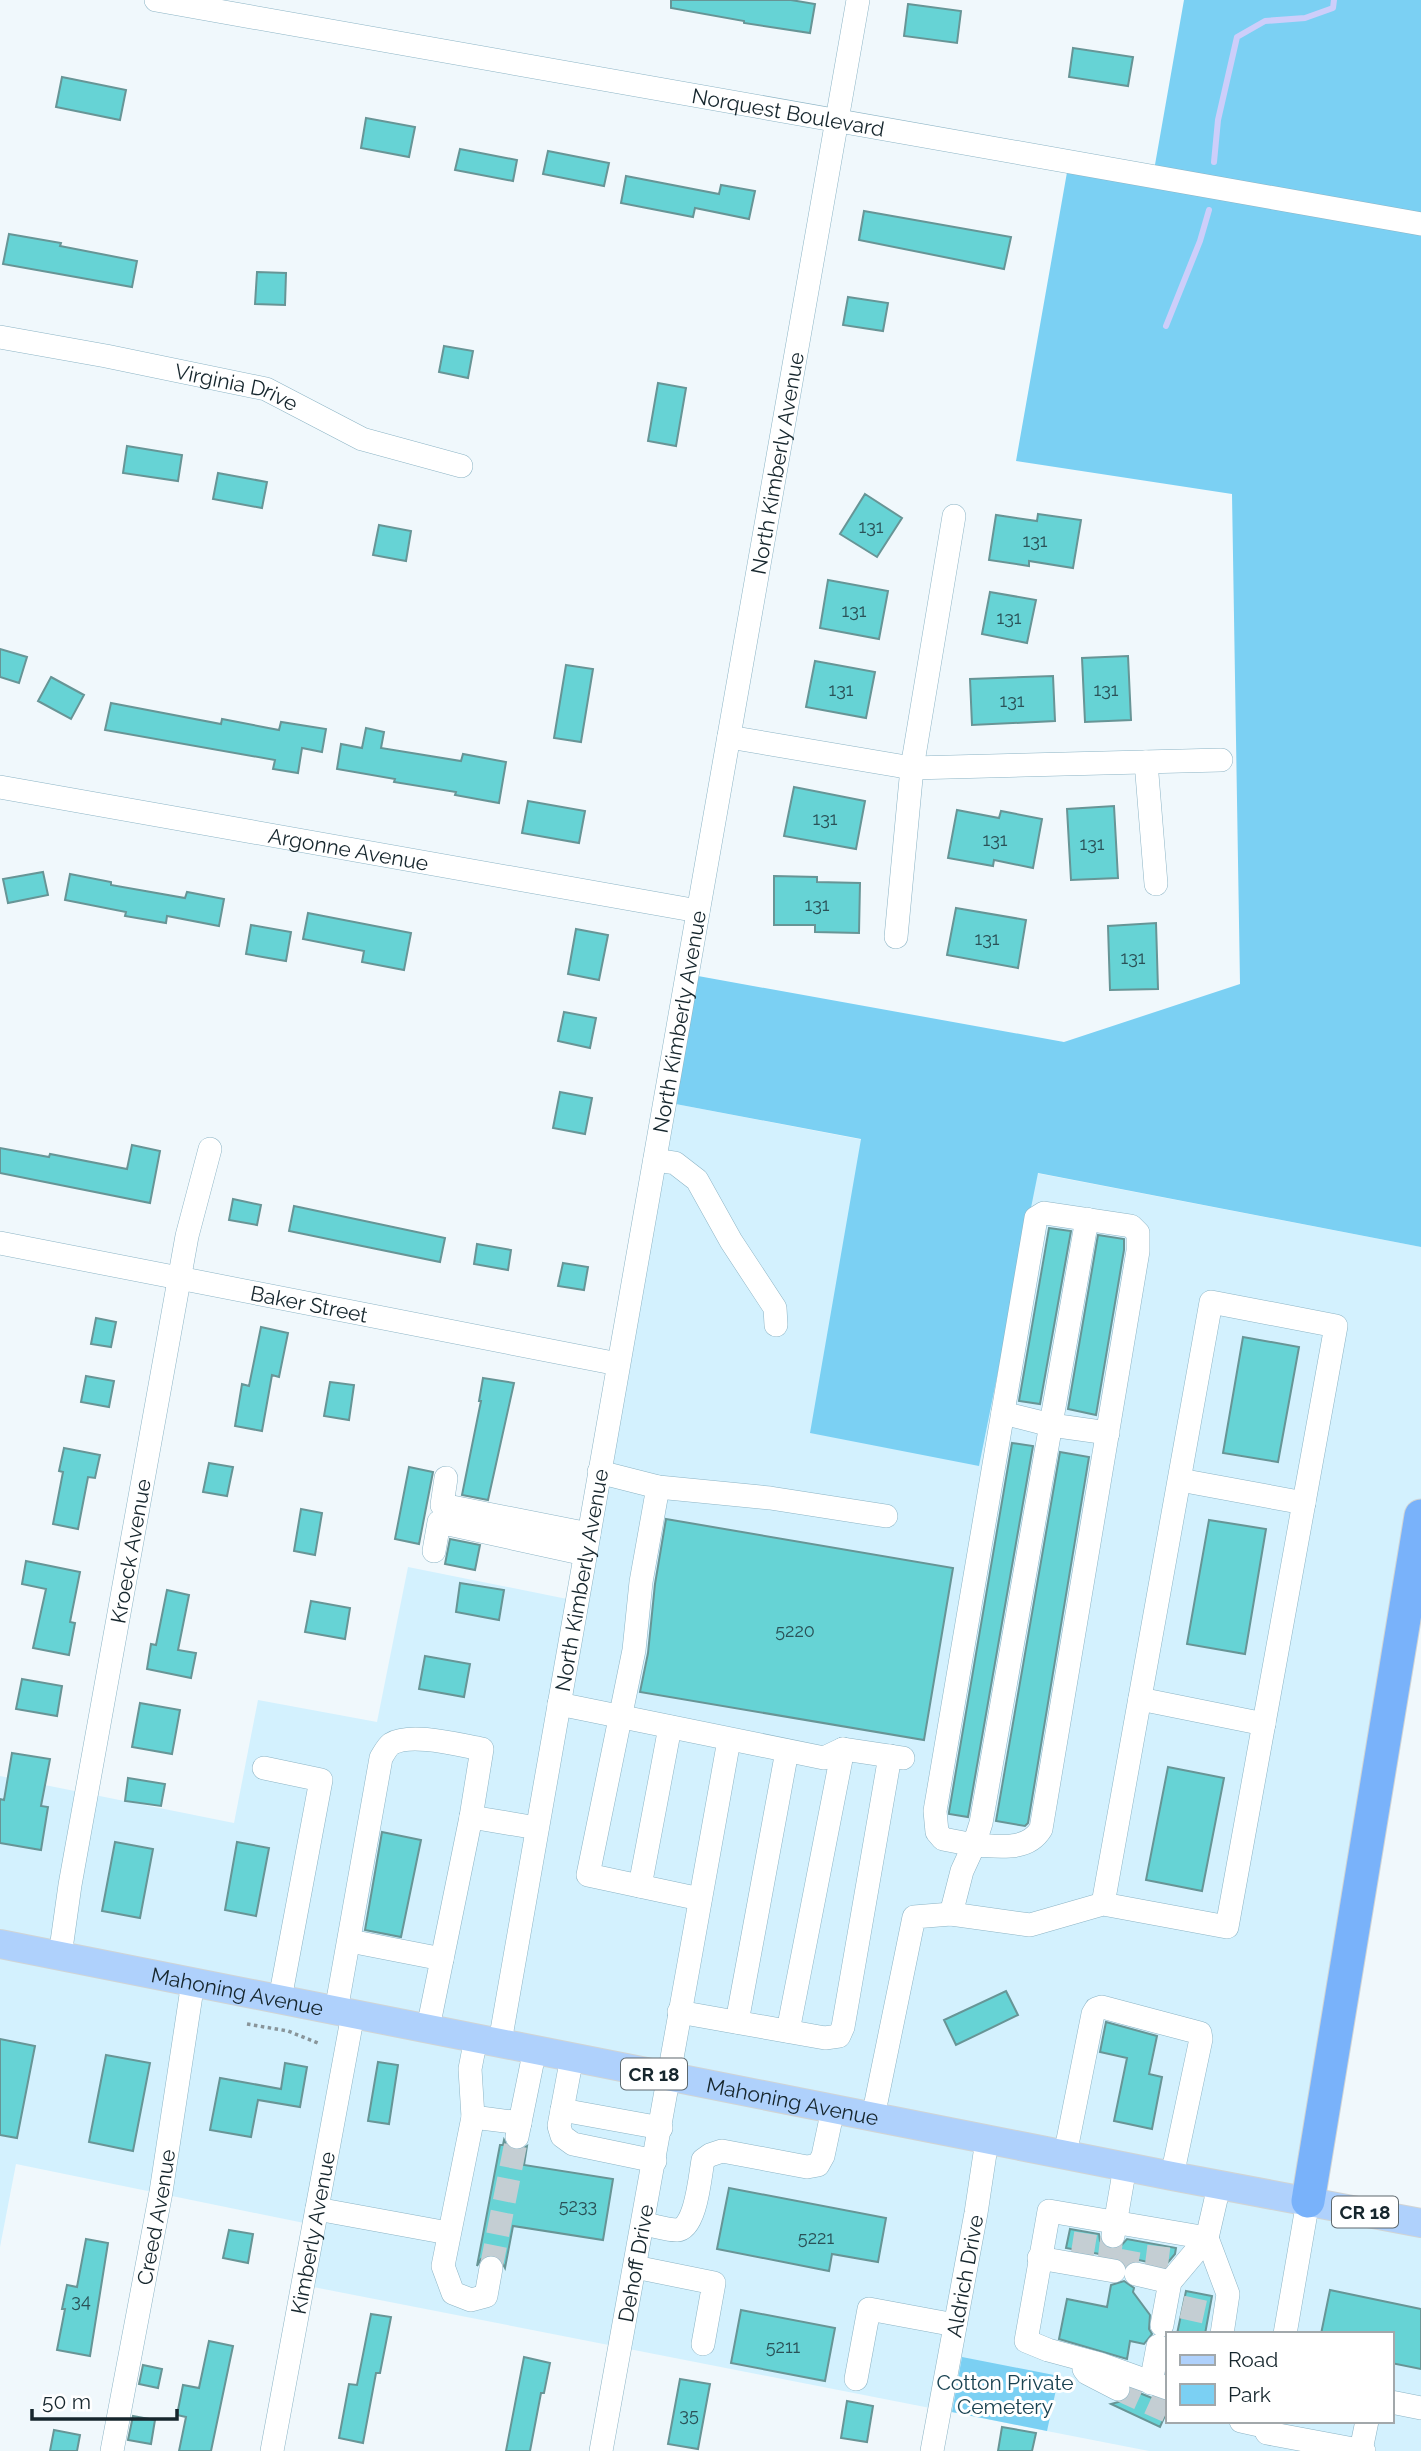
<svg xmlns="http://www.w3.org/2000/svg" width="1421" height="2451" viewBox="0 0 1421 2451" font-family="Raleway,sans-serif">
<rect width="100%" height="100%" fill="#f0f8fc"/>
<path fill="#d3f1fe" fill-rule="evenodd" d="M665 1102 1421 1247V1516L1308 2201 1421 2224V2451H1149L303 2285 314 2225 16 2164 0 2247V1776L234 1823 258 1700 377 1722 408 1567 577 1601ZM1167 2334H1391V2421H1167Z"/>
<path fill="#7bd0f3" d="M1184 0H1421V1247L1038 1173 979 1466 810 1433 861 1139 665 1102 687 974 1064 1042 1240 984 1232 494 1016 461 1069 161 1153 176Z
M962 2357 1059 2376 1047 2431 952 2412Z"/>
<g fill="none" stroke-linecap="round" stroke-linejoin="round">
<path stroke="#cdcefa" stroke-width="6" d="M1214 162 1218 120 1237 37 1265 21 1305 18 1333 8 1334 0
M1166 326 1200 241 1209 210"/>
</g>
<path fill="#66d3d5" stroke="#679596" stroke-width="2" d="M671 0H791L815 4 810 33 744 23V21L671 8Z
M908 4 961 11 957 43 904 36Z
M1073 48 1133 57 1128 86 1069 77Z
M62 77 126 90 120 120 56 107Z
M366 118 415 127 409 157 361 148Z
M460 149 517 160 513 181 455 170Z
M548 151 609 163 604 186 543 174Z
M626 176 719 194 721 185 755 191 749 219 695 208 693 217 621 203Z
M864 211 1011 237 1004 269 859 240Z
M9 234 61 243 60 246 137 261 132 287 3 264Z
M257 272 286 273 285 305 255 304Z
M848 297 888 303 883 331 843 325Z
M444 346 473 351 468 378 439 372Z
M658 383 686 388 676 446 648 441Z
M127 446 182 455 178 481 123 473Z
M218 473 267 482 262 508 213 499Z
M865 494 902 518 877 557 840 534Z
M1038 514 1081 520 1073 568 1029 561V566L989 560 996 515 1037 521Z
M379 525 411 531 406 561 373 555Z
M828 580 888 591 879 639 820 628Z
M990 592 1036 600 1027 643 982 634Z
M0 649 27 657 19 683 0 677Z
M1128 656 1131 720 1085 722 1082 658Z
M815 661 875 672 866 718 806 707Z
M566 665 593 669 581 742 554 738Z
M1053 676 1055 721 972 725 970 679Z
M51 677 84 695 71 719 38 701Z
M111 703 221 724 222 719 279 730 281 722 326 729 322 752 302 748 298 773 273 769 275 760 105 730Z
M366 728 384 732 381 748 461 761 463 754 506 762 499 803 455 795 456 792 394 782 395 779 337 769 341 744 362 748Z
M794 787 865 801 856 849 784 836Z
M528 801 585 811 579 843 522 833Z
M1114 806 1118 878 1071 880 1067 809Z
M957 810 999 818 1001 811 1042 819 1033 868 994 860 993 866 948 858Z
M43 872 48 895 8 903 3 879Z
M70 874 111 882V885L185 898 187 892 224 899 219 926 167 916 166 923 125 916 126 912 65 900Z
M774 876 817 877V882L860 883 859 933 815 932V925H774Z
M956 908 1026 920 1018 968 947 955Z
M308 913 411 933 404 970 362 962 364 951 303 939Z
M1156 923 1158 989 1110 990 1108 926Z
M251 925 291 932 286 961 246 954Z
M576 929 608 935 599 980 568 974Z
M564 1012 596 1018 590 1048 558 1041Z
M560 1092 592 1098 585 1134 553 1128Z
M132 1145 160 1151 150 1203 0 1173V1148L49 1157 50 1154 127 1169Z
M233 1199 261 1205 257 1225 229 1220Z
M294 1206 445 1238 440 1262 289 1231Z
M1049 1228 1071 1231 1040 1404 1019 1401Z
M1098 1235 1124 1239V1250L1096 1415 1068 1409Z
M477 1244 511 1250 508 1270 474 1264Z
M563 1263 588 1267 584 1290 558 1286Z
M96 1318 116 1322 111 1347 91 1344Z
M261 1327 288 1333 279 1377 272 1375 262 1431 235 1426 242 1384 249 1386Z
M1243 1337 1299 1347 1278 1462 1223 1453Z
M86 1376 114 1381 109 1407 81 1402Z
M483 1378 514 1383 488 1500 462 1495 481 1401H479Z
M330 1382 354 1385 349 1420 324 1416Z
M1012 1443 1033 1446 968 1817 949 1814V1812Z
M64 1448 100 1455 95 1478 88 1477 78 1529 53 1524 63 1472 59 1471Z
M1060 1452 1089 1457 1028 1823 1025 1826 996 1821Z
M209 1463 233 1467 227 1496 203 1492Z
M409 1467 433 1472 419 1544 395 1539Z
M301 1509 322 1513 315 1555 294 1551Z
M666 1519 953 1568 924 1740 640 1692 648 1653 655 1584Z
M1209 1520 1266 1529 1245 1654 1187 1644Z
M450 1539 480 1545 475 1570 445 1564Z
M26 1561 80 1572 70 1622 75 1623 69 1655 33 1648 46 1589 22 1584Z
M460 1583 504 1590 499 1620 456 1612Z
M167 1590 189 1595 178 1650 196 1653 191 1678 147 1669 151 1644 156 1645Z
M311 1601 350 1608 345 1639 305 1632Z
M425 1656 470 1664 464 1697 419 1689Z
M22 1679 62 1686 57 1716 16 1709Z
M140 1703 180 1710 172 1754 132 1747Z
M12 1753 50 1759 41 1806 48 1807 41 1850 0 1843V1799L4 1800Z
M1168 1767 1224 1778 1202 1891 1146 1880Z
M128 1778 165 1784 161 1806 125 1801Z
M382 1832 421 1840 401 1937 365 1930Z
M115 1842 153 1849 140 1918 102 1911Z
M237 1842 269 1848 256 1916 225 1910Z
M1006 1991 1018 2015 956 2045 944 2020Z
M1106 2022 1157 2036 1149 2074 1162 2077 1152 2129 1114 2121 1127 2058 1100 2052Z
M0 2039 35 2046 17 2138 0 2135Z
M106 2055 150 2063 133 2151 89 2142Z
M378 2062 398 2065 389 2124 368 2121Z
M285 2063 307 2067 300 2107 258 2100 251 2137 210 2130 220 2078 281 2089Z
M504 2140 507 2147 514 2150H521L527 2146 524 2165 613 2179 603 2240 513 2226 505 2268 500 2258 493 2254 481 2259 477 2266 500 2145H503Z
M729 2188 886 2218 878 2262 832 2254 829 2271 717 2249Z
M1070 2229 1099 2234 1100 2241 1110 2250 1118 2249 1127 2239 1176 2248 1175 2254 1165 2266 1139 2260 1126 2264 1116 2257 1066 2248Z
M229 2230 253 2234 248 2263 223 2258Z
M86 2239 108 2243 90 2356 57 2350 65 2309H62L67 2285 77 2287Z
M1124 2281 1134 2288 1133 2292 1150 2315 1149 2329 1152 2334 1144 2344 1130 2341 1127 2359 1059 2339 1067 2299 1107 2307 1111 2285Z
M1330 2290 1421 2309V2369L1391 2363V2334H1321Z
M1186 2291 1212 2296 1205 2334H1177Z
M741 2310 835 2328 825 2381 731 2363Z
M371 2314 391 2317 380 2373H376L363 2443 339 2438 349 2384 357 2385Z
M209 2341 233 2346 211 2451H179L186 2417 177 2415 183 2385 199 2388Z
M524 2357 550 2363 544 2393H541L530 2451H506Z
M143 2365 162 2369 158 2388 139 2384Z
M680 2379 710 2384 698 2449 668 2444Z
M1132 2390 1167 2404V2411L1160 2427 1111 2404 1126 2400Z
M847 2401 873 2406 867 2442 841 2438Z
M133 2416 155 2420 151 2444 128 2440Z
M1002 2427 1036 2433 1032 2451H998Z
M54 2430 80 2435 77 2451H50Z"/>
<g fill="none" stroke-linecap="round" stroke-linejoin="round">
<path stroke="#c4ced3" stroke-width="23" stroke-dasharray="23 11" stroke-linecap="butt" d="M1082 2256 1086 2231
M1109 2261 1112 2236
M491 2268 517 2137
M1156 2269 1159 2245
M1125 2273 1131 2240
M1182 2307 1209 2313
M1118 2389 1167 2411"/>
<g stroke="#8cb4c5" stroke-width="24">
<g id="minor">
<path id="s1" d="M156 0 1421 224"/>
<path id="s2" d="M0 337 106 356 266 389 362 439 461 466"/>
<path d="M729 737 912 768 1221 760"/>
<path d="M1146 762 1156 884"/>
<path id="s3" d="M0 787 698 911"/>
<path d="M896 937 912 768 954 516"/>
<path d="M655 1160 675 1163 697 1180 731 1241 775 1308 776 1325"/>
<path id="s4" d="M0 1243 618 1364"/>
<path d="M1003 1413 1051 1425 1108 1433"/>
<path d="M599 1472 658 1487 770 1498 886 1516"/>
<path d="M446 1478 442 1505 589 1534"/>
<path d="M1180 1480 1304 1503"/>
<path d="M658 1487 641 1582 634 1650 588 1875 700 1899"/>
<path d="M434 1551 439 1522 585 1554"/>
<path d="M1140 1699 1264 1724"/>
<path d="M559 1704 824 1758 843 1749 903 1758"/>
<path d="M264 1768 321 1780 280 1999"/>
<path d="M471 1817 537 1828"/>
<path d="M640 1886 670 1727"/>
<path d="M951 1914 962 1871 974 1845 943 1839 937 1832 935 1811 1036 1218 1044 1213 1131 1226 1138 1233V1251L1041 1829C1027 1852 998 1846 974 1845L981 1823 1087 1219"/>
<path d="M350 1941 442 1959"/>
<path id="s5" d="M60 1956 70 1885 187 1236 210 1149"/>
<path d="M336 2011 381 1758C384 1753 387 1747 391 1744 411 1732 459 1745 482 1749L471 1817 428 2028"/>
<path d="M679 2012 825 2038 839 2036 843 2027 890 1756"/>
<path d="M737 2022 787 1751"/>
<path d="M788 2031 843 1749"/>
<path d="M476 2038 470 2069 473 2117 443 2266 453 2293 471 2300 486 2296 491 2268"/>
<path id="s6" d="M500 2042 858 0"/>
<path d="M572 2057 559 2126 562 2136 573 2144 655 2161"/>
<path d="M562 2110 661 2128"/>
<path d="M473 2117 520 2123"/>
<path d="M873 2117 914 1917 951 1914 1030 1925 1103 1904 1211 1302 1336 1326 1227 1927 1103 1904"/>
<path d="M517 2137 535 2049"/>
<path d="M1065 2155 1093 2014 1096 2009 1102 2007 1200 2033 1201 2039 1172 2176"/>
<path d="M317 2209 448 2233"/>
<path d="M643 2224C653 2225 666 2230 677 2230 696 2229 700 2176 703 2160L710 2155 722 2151 807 2167 818 2165 823 2156 833 2109"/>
<path d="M1113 2236 1125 2167"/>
<path d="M1039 2258 1114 2271"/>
<path d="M635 2267 714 2283 703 2344"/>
<path d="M1136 2274 1170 2282"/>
<path d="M1162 2325 1170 2282 1207 2238 1219 2186"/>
<path d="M1285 2334 1308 2201"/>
<path d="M1084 2369 1087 2373 1118 2389"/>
<path d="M856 2379 869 2309 955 2325"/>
<path d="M1151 2383 1158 2346"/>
<path d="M1167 2388 1100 2364 1048 2350 1026 2341 1049 2211 1207 2238 1228 2294 1222 2334"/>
<path d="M1391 2402 1421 2408"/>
<path d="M1241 2421 1268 2427"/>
<path d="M1267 2433 1364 2451"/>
<path d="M1361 2450 1367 2421"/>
<path id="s7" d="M112 2451 161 2192 193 1982"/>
<path id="s8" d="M272 2451 353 2014"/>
<path id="s9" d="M601 2451C645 2214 686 1977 729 1740"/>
<path id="s10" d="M932 2451 976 2213 987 2140"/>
</g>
</g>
<g stroke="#d0d4d5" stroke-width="30">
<g id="major">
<path id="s11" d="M0 1944 1172 2176 1421 2223"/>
</g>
</g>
<g stroke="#d0d4d5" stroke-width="35">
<path id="highway" d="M1308 2201 1421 1516"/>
</g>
<path stroke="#89959a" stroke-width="3.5" stroke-dasharray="3.5 3.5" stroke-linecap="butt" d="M247 2024 288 2031 318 2043"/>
<use href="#minor" stroke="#fff" stroke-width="23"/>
<use href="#major" stroke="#afd1fc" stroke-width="28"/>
<use href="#highway" stroke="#79b2fa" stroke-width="33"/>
</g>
<g text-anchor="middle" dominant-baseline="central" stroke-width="6" stroke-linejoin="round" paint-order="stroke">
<g font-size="18" fill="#2a5157">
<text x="871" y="526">131</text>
<text x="1035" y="540">131</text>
<text x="854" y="610">131</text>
<text x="1009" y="617">131</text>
<text x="841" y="689">131</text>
<text x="1106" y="689">131</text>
<text x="1012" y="700">131</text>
<text x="825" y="818">131</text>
<text x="995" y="839">131</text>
<text x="1092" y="843">131</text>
<text x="817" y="904">131</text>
<text x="987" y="938">131</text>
<text x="1133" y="957">131</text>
<text x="795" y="1630">5220</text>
<text x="578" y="2205">5233</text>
<text x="816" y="2237">5221</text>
<text x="81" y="2300">34</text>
<text x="783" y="2346">5211</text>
<text x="689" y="2414">35</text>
</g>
<g fill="#fff" stroke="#5c676c" stroke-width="2">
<rect x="621" y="2058.5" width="66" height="31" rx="5"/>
<rect x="1332" y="2196.5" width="66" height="31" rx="5"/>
</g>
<g font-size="19" font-weight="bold" fill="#16262d">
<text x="654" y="2074">CR 18</text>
<text x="1365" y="2212">CR 18</text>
</g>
<g font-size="21" fill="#16262d" stroke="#fff">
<text stroke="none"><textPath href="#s1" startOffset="642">Norquest Boulevard</textPath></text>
<text stroke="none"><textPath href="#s2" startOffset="242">Virginia Drive</textPath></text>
<text stroke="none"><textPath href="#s6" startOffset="1603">North Kimberly Avenue</textPath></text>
<text stroke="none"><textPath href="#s3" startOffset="354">Argonne Avenue</textPath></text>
<text stroke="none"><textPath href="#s6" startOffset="1036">North Kimberly Avenue</textPath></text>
<text stroke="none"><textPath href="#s4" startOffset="315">Baker Street</textPath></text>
<text stroke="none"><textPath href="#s5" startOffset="411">Kroeck Avenue</textPath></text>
<text stroke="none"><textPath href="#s6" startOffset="469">North Kimberly Avenue</textPath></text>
<text stroke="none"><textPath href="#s11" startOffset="242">Mahoning Avenue</textPath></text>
<text stroke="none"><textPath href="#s11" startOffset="808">Mahoning Avenue</textPath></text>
<text stroke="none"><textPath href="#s7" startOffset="238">Creed Avenue</textPath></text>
<text stroke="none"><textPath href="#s8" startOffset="222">Kimberly Avenue</textPath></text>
<text stroke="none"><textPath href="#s9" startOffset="191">Dehoff Drive</textPath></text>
<text stroke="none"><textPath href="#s10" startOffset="178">Aldrich Drive</textPath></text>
</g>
<g font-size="21" fill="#1a4352" stroke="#fff">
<text x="1005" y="2382">Cotton Private<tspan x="1005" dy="24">Cemetery</tspan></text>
</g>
</g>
<rect x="1166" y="2332" width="228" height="91" fill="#ffffff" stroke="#a2a8ab" stroke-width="2"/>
<rect x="1180" y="2355" width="35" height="10" fill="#afd1fc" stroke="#a2a8ab" stroke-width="2"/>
<text x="1228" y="2367" font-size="21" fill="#16262d">Road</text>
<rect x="1180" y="2384" width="35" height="21" fill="#7bd0f3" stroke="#a2a8ab" stroke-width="2"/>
<text x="1228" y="2402" font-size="21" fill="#16262d">Park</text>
<path d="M32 2409v10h145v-10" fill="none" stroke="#16262d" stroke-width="3.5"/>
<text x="42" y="2409" font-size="21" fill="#16262d" stroke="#ffffff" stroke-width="5" paint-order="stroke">50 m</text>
</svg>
